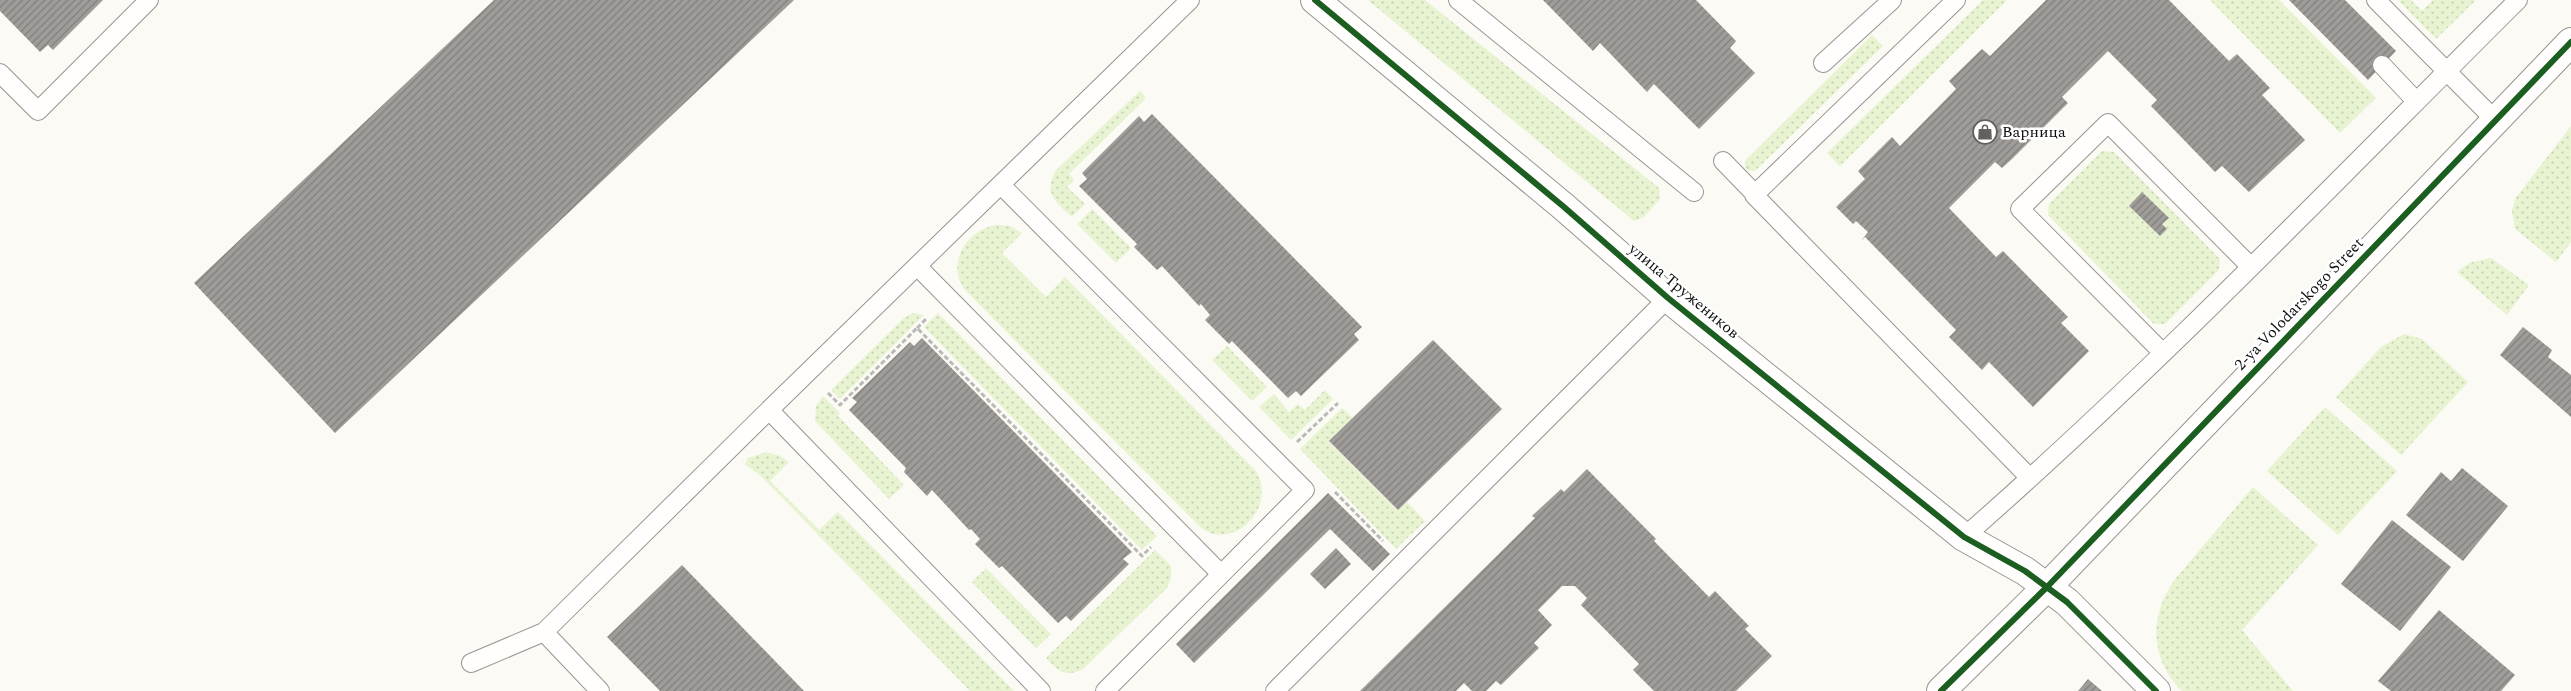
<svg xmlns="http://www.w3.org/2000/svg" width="2571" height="691" viewBox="0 0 2571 691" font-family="Spectral,serif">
<defs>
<pattern id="green-dots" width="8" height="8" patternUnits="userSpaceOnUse" patternTransform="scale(1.25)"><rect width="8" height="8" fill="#e7f3d1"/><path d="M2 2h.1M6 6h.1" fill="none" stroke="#c5cfb2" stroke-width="1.8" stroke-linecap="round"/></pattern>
<pattern id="building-hatch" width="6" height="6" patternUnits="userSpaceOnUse" patternTransform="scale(1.25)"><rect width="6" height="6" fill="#a09c99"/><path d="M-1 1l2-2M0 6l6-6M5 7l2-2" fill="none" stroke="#817e7b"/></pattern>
</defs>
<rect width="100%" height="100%" fill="#fcfaf4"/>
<path fill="url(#green-dots)" d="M1368 0H1425L1659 188 1660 199 1644 217 1634 221Z
M1983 0H2007L1840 166 1827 153Z
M2210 0H2279L2376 98 2340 133Z
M2398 0H2411L2422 11 2433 0H2476L2436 39Z
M1872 35 1883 46 1755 171H1749L1745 167V161Z
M1140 91 1146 98 1069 174 1074 180 1067 187 1085 204 1072 217C1055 201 1044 195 1055 171Z
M2571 126V242L2556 262 2515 229 2512 211 2515 199Z
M2102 151 2114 152 2220 259 2219 270 2165 324H2154L2048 215 2049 204Z
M1092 209 1131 248 1116 263 1077 224Z
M997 225 1010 226 1022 233 1002 253 1046 297 1065 277 1254 469C1277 499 1246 540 1214 534 1209 533 1204 530 1200 527L964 289C946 263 967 229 997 225Z
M2491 258 2529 285 2507 315 2457 272 2469 263Z
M913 313 924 315 840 399 831 390 904 318Z
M938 313 1157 536 1142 550 924 327Z
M2404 334 2422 339 2468 382 2401 455 2336 397 2381 347Z
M1227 346 1267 387 1252 401 1212 360Z
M1325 390 1333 399 1291 440 1259 407 1274 394 1289 412 1298 404 1305 410Z
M823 396 840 413 838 416 904 485 889 499 815 421 816 406Z
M2325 407 2397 471 2338 535 2267 471Z
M1342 408 1353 418 1329 442 1397 510 1407 502 1425 521 1396 549 1300 449Z
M766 452 780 456 789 462 770 481 819 530 838 512 1014 691H970L762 477 745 464 748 458Z
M2253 487 2318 545 2242 630 2293 691H2182C2149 659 2149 614 2176 578Z
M1155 550 1171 566V578L1167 588 1083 669C1066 678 1058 671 1046 658Z
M986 568 1051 634 1036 648 972 582Z"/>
<path fill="url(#building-hatch)" d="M0 0H103L53 50 48 45 40 52 0 11Z
M494 0H794L335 433 194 283Z
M1543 0H1696L1736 41 1730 48 1755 73 1699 129 1654 84 1647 92 1600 43 1593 51Z
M2046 0H2169L2229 61 2237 54 2270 88 2262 95 2305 140 2249 192 2222 166 2215 172 2151 106 2157 100 2108 51 2062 97 2068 103 2012 159 2002 168 1995 162 1949 208 1996 257 2003 251 2068 317 2061 323 2089 351 2033 407 1989 362 1982 370 1949 337 1956 330 1865 237 1861 241 1868 232 1856 221 1853 224 1836 207 1865 179 1858 171 1892 137 1900 146 1956 89 1949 81 1982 49 1990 56Z
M2289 0H2345L2396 51 2368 80Z
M1152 114 1362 327 1354 334 1359 340 1301 396 1296 391 1288 398 1232 341 1229 344 1205 320 1210 315 1201 304 1199 306 1162 266 1157 270 1134 247 1137 244 1079 186 1087 179 1082 173 1139 116 1144 122Z
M2142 192 2169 218 2162 224 2167 229 2160 236 2129 206Z
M2523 327 2552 350 2548 357 2571 375V417L2500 355Z
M922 338 1132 552 1123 559 1129 564 1071 621 1066 616 1058 623 1002 566 999 568 975 544 980 539 971 529 969 530 932 490 927 496 904 472 906 468 849 410 857 402 852 398 910 342 914 346Z
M1433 340 1502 409 1398 510 1329 441Z
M2462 468 2508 506 2463 561 2406 515 2441 472 2451 481Z
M1587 469 1656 539 1654 541 1709 597 1715 591 1749 626 1745 629 1772 656 1736 691H1654L1633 670 1639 664 1581 605 1587 598 1575 586H1562L1538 610 1552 625 1534 643 1539 648 1501 685 1496 681 1486 691H1472L1464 683 1456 691H1360L1535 518 1532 516 1561 489 1564 492Z
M1328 493 1390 554 1373 571 1330 529 1194 663 1176 644Z
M2392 520 2451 567 2400 631 2341 584Z
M1336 548 1351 564 1325 589 1310 574Z
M682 565 804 691H660L607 637Z
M2439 610 2515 675 2501 691H2391L2378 681Z
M2088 679 2102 691H2078Z"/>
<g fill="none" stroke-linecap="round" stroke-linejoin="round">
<g stroke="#969592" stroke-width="20">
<path id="lane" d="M1458 0 1694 192
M1956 0 1754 195 2030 478
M2376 0 2495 120
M1823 63 1892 0
M2382 65 2416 101
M0 73 38 111 149 0
M1723 161 1755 194
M1001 185 1305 490 1105 691
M917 266 1221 574
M2163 353 2020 209 2108 123 2250 266
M1964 537C2157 368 2336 181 2518 0
M471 663 544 632
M600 691 544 632 769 410
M1041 691 769 410 1190 0
M1275 691 1668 298"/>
</g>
<g stroke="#969592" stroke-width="30">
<path id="street" d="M1315 0 1564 207 1668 298 1964 537 2025 571 2067 602 2156 691
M1941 691 2048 586 2571 42"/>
</g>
<path stroke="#b9b9b8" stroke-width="3" stroke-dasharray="5 2.5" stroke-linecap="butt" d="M917 328 927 318
M828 393 840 405 917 328 1142 556 1151 547
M1297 442 1338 403
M1335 492 1383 541"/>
<use href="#lane" stroke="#fffefd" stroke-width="18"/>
<use href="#street" stroke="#fffefd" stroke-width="28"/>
<g stroke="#fff" stroke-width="9">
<path id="cycleway" d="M1315 0 1564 207 1668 298 1964 537 2025 571 2067 602 2156 691
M1941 691 2048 586 2571 42"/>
</g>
<use href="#cycleway" stroke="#1b5e20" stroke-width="6"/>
</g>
<defs>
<g id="shop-ring" transform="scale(1.25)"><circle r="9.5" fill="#fff" stroke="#62615f" stroke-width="1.5"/><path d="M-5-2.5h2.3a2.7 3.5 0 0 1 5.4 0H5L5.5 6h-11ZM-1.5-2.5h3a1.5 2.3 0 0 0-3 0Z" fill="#62615f"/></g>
</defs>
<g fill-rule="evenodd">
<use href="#shop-ring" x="1985" y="132"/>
</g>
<g text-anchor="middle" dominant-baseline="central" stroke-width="5" stroke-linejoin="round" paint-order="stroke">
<g font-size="16" fill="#0f0f0f" stroke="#fff" text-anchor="start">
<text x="2002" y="132">Варница</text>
</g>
<g font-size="16" fill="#0f0f0f" stroke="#fff">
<text transform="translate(1684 291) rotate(40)">улица Тружеников</text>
<text transform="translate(2299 304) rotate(-46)">2-ya Volodarskogo Street</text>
</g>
</g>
</svg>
